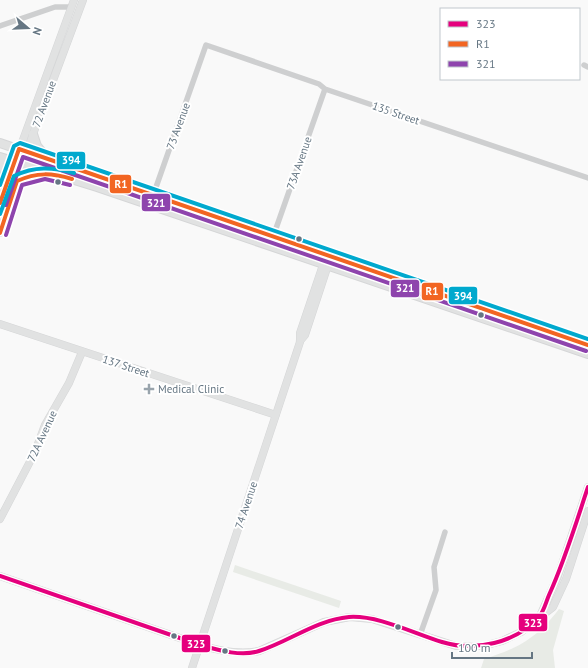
<svg xmlns="http://www.w3.org/2000/svg" width="588" height="668" viewBox="0 0 588 668" font-family="'PT Sans',sans-serif">
<rect width="100%" height="100%" fill="#f9f9f9"/>
<path fill="#e8ebe6" d="M235 565 341 601 339 608 233 572Z
M559 609 564 611 553 650 555 668H481L484 659C519 648 537 638 559 609Z"/>
<g fill="none" stroke-linecap="round" stroke-linejoin="round">
<g stroke="#d5d6d7" stroke-width="8">
<path id="secondary" d="M0 203 74 0
M0 233 33 134 83 0
M0 324 276 415
M300 341 305 335 331 256
M0 519 35 452 45 425 69 383 82 352
M0 576 200 645C219 651 238 655 259 651L324 622 350 617 372 619 456 646H483L502 641 521 632 553 607 566 579 588 511
M540 616 558 576 588 487
M192 668 300 342V333L325 259"/>
</g>
<g stroke="#d5d6d7" stroke-width="10">
<path id="primary" d="M33 134 37 146 46 157
M0 143 588 345
M0 157 97 187 588 354
M0 159 8 180
M17 181 32 174 46 173"/>
</g>
<path stroke="#cecfd0" stroke-width="5.5" d="M0 26 55 7H71
M584 65 588 67
M148 205 155 190 206 45 319 84 325 89 588 178
M273 237 325 89
M420 635 436 590 434 567 445 532"/>
<use href="#secondary" stroke="#e1e2e2" stroke-width="7"/>
<use href="#primary" stroke="#e1e2e2" stroke-width="8"/>
<g stroke="#fff" stroke-width="7">
<path id="bus-1" d="M0 576 200 645C218 650 241 657 259 651 290 641 316 620 349 617 378 615 415 634 442 642 475 652 516 643 539 617 544 611 546 602 549 595 565 560 576 523 588 487"/>
</g>
<g stroke="#fff" stroke-width="7">
<path id="bus-2" d="M0 203 19 149 588 345
M0 233 17 181C37 172 52 173 72 179"/>
</g>
<g stroke="#fff" stroke-width="7">
<path id="bus-3" d="M6 205 23 157 586 351
M6 235 22 185 45 179 70 185"/>
</g>
<g stroke="#fff" stroke-width="7">
<path id="bus-4" d="M0 185 14 146 20 143 588 339
M0 214 14 176C35 166 52 167 74 173"/>
</g>
<use href="#bus-1" stroke="#e5007d" stroke-width="4"/>
<use href="#bus-2" stroke="#f26522" stroke-width="4"/>
<use href="#bus-3" stroke="#8e44ad" stroke-width="4"/>
<use href="#bus-4" stroke="#00a9ce" stroke-width="4"/>
</g>
<g fill="#657683" stroke="#fff" stroke-width="1.5">
<circle cx="58" cy="182" r="3.5"/>
<circle cx="299" cy="239" r="3.5"/>
<circle cx="481" cy="315" r="3.5"/>
<circle cx="398" cy="627" r="3.5"/>
<circle cx="174" cy="636" r="3.5"/>
<circle cx="225" cy="651" r="3.5"/>
</g>
<path fill="#99a4ac" stroke="#fff" stroke-width="1.5" d="M147 383h4v4h4v4h-4v4h-4v-4h-4v-4h4z"/>
<g text-anchor="middle" dominant-baseline="central" stroke-width="4" stroke-linejoin="round" paint-order="stroke">
<g font-size="11" fill="#657683" stroke="#fff">
<text transform="translate(44 104) rotate(-70)">72 Avenue</text>
<text transform="translate(396 113) rotate(19)">135 Street</text>
<text transform="translate(178 126) rotate(-70)">73 Avenue</text>
<text transform="translate(299 163) rotate(-71)">73A Avenue</text>
<text transform="translate(126 366) rotate(18)">137 Street</text>
<text transform="translate(42 436) rotate(-65)">72A Avenue</text>
<text transform="translate(246 505) rotate(-72)">74 Avenue</text>
</g>
<g font-size="11" fill="#657683" stroke="#fff" text-anchor="start">
<text x="158" y="389">Medical Clinic</text>
</g>
</g>
<g stroke="#fff" stroke-width="1.5">
<rect x="56" y="151" width="30" height="19" rx="4" fill="#00a9ce"/>
<rect x="109" y="174" width="23" height="20" rx="4" fill="#f26522"/>
<rect x="141" y="193" width="30" height="19" rx="4" fill="#8e44ad"/>
<rect x="390" y="279" width="30" height="19" rx="4" fill="#8e44ad"/>
<rect x="421" y="282" width="23" height="19" rx="4" fill="#f26522"/>
<rect x="448" y="286" width="30" height="19" rx="4" fill="#00a9ce"/>
<rect x="518" y="613" width="30" height="19" rx="4" fill="#e5007d"/>
<rect x="181" y="634" width="30" height="19" rx="4" fill="#e5007d"/>
</g>
<g font-size="11" text-anchor="middle" font-weight="bold" fill="#fff">
<text x="71" y="164">394</text>
<text x="121" y="188">R1</text>
<text x="156" y="207">321</text>
<text x="405" y="292">321</text>
<text x="432" y="295">R1</text>
<text x="463" y="300">394</text>
<text x="533" y="627">323</text>
<text x="196" y="648">323</text>
</g>
<rect x="440" y="8" width="140" height="72" fill="#ffffff" stroke="#c1c8cd"/>
<rect x="448" y="21" width="20" height="6" fill="#e5007d" stroke="#c1c8cd"/>
<text x="476" y="28" font-size="12" fill="#657683">323</text>
<rect x="448" y="41" width="20" height="6" fill="#f26522" stroke="#c1c8cd"/>
<text x="476" y="48" font-size="12" fill="#657683">R1</text>
<rect x="448" y="61" width="20" height="6" fill="#8e44ad" stroke="#c1c8cd"/>
<text x="476" y="68" font-size="12" fill="#657683">321</text>
<g transform="translate(28 28) rotate(109)" stroke="#ffffff" stroke-width="3" paint-order="stroke">
<path d="M0-3L7 15L0 10L-7 15Z" fill="#657683"/>
<text y="-6" font-size="11" font-weight="bold" text-anchor="middle" fill="#657683">N</text>
</g>
<path d="M452 652v6h80v-6" fill="none" stroke="#657683" stroke-width="2"/>
<text x="458" y="652" font-size="12" fill="#657683" stroke="#ffffff" stroke-width="3" paint-order="stroke">100 m</text>
</svg>
